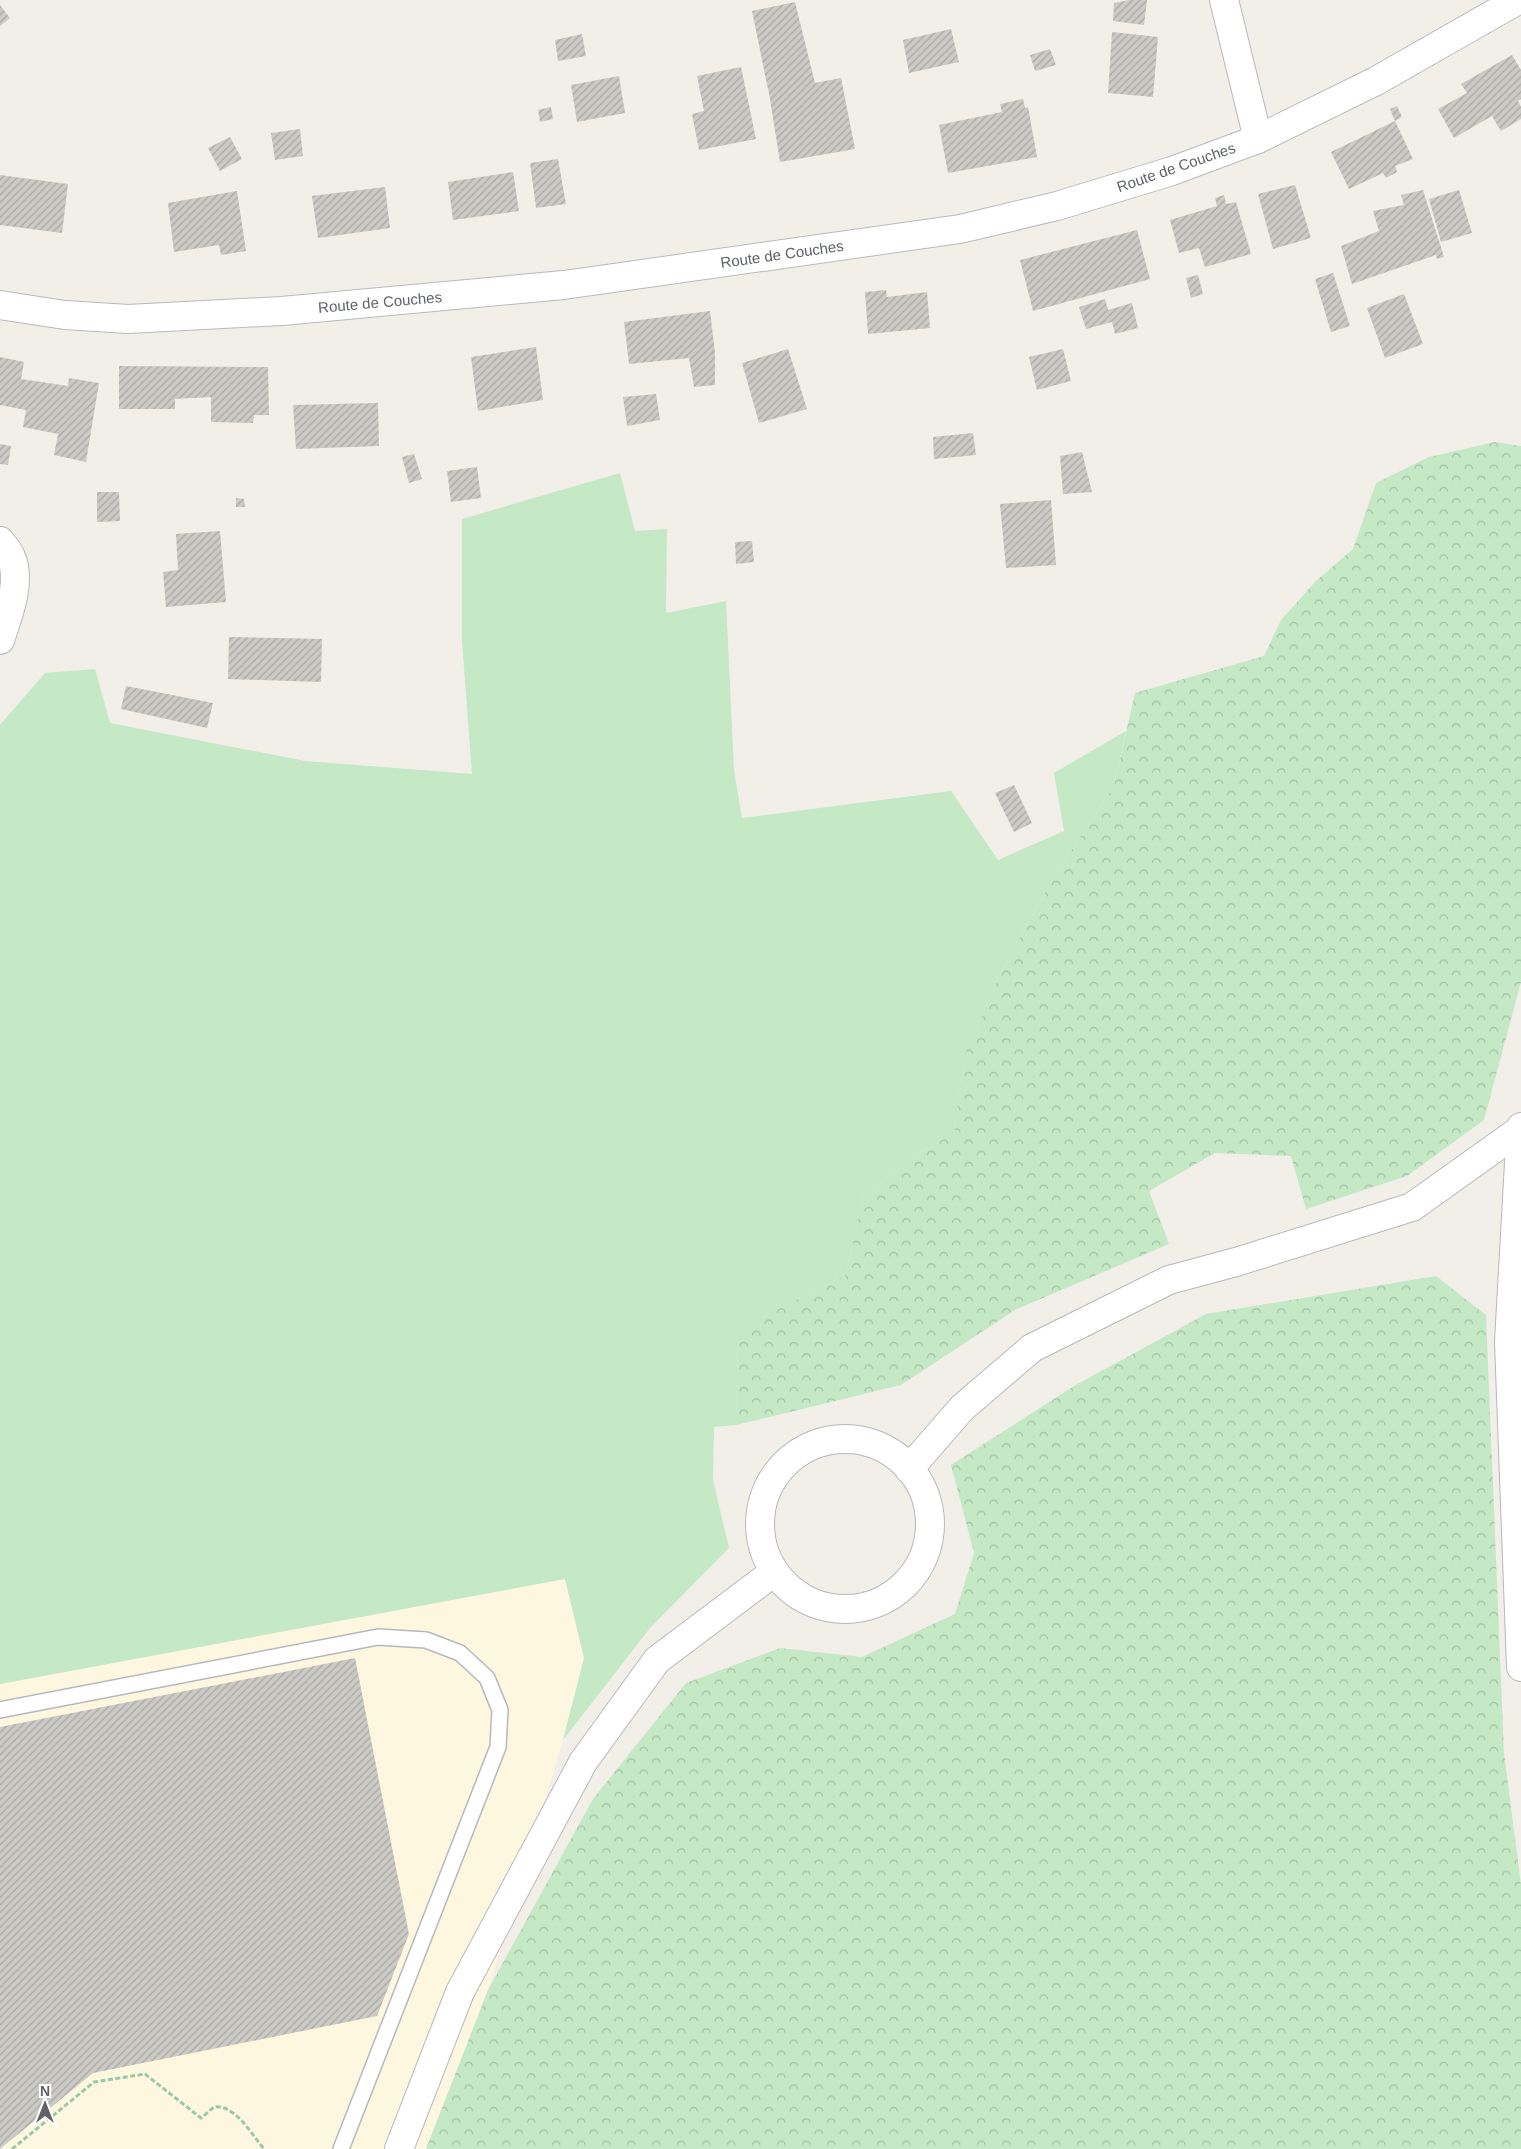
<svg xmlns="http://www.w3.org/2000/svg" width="1521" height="2149" viewBox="0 0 1521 2149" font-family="Arial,sans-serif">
<defs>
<pattern id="forest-crowns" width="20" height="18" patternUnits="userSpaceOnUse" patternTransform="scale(1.25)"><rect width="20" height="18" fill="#c5e8c5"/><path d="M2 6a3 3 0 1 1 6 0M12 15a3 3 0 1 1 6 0" fill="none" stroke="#a3c0a4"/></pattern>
<pattern id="building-hatch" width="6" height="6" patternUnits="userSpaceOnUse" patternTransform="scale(1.25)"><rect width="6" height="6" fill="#cccac5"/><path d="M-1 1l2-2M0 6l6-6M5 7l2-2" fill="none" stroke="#a9a8a4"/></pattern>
</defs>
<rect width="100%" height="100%" fill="#f1efe8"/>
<path fill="#fef7e0" d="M565 1579 584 1658 563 1740 488 1990 426 2149H0V1684Z"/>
<path fill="#c5e8c5" d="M620 473 635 531 667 529 666 613 726 601 734 770 742 818 951 791 998 860 1064 831 1054 773 1126 731 1114 786 1053 878 1000 974 965 1054 954 1133 916 1155 863 1197 846 1275 738 1329 736 1425 714 1427 713 1480 729 1548 650 1628 563 1740 584 1658 565 1579 0 1684V725L45 673 95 669 110 723 305 761 472 774 462 641V519Z"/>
<path fill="url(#forest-crowns)" d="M1495 442 1521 446V982L1484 1120 1407 1176 1306 1209 1291 1156 1215 1153 1149 1191 1169 1244 1015 1310 901 1385 736 1425 738 1329 846 1275 863 1197 916 1155 954 1133 965 1054 1000 974 1053 878 1114 786 1135 693 1264 656 1281 620 1316 581 1353 549 1376 483 1429 457Z
M1436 1276 1486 1315 1504 1753 1521 1885V2149H426L488 1990 593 1799 686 1683 780 1648 862 1657 955 1614 974 1553 951 1465 1074 1386 1206 1314Z"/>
<path fill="url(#building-hatch)" d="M1129 0H1147L1144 25 1113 21 1114 3Z
M795 2 815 83 841 78 855 149 780 162 770 99 752 11Z
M0 5 10 18 0 26Z
M951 29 959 62 909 73 903 40Z
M1112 32 1158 37 1153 97 1108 93Z
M582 34 586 56 558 61 555 40Z
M1050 49 1056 65 1035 71 1030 55Z
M1512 55 1521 70V99L1518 101 1521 107V119L1501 131 1492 116 1454 138 1438 109 1467 93 1461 84Z
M741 67 756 139 699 150 692 114 704 111 697 76Z
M619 76 625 113 577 122 571 85Z
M1023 99 1025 108 1028 107 1037 157 948 173 939 125 1002 112 1000 104Z
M1397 106 1402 117 1395 121 1390 109Z
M551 107 553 119 540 122 538 110Z
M1395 121 1413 159 1395 166 1397 172 1386 178 1383 173 1349 189 1331 152Z
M300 129 303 156 275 160 271 133Z
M230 137 242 159 220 171 208 148Z
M558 159 566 204 536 208 530 163Z
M513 172 519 211 453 220 448 182Z
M0 175 68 184 62 233 0 225Z
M1295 185 1311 238 1273 249 1258 194Z
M385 187 390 228 318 238 312 196Z
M1423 190 1444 257 1437 259 1436 255 1352 284 1341 246 1379 231 1373 211 1404 205 1401 195Z
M1459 190 1472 233 1441 242 1429 199Z
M237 191 246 251 221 255 219 245 174 252 168 203Z
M1224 195 1226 204 1236 202 1251 254 1205 267 1199 248 1179 253 1170 220 1217 206 1215 198Z
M1137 230 1150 279 1033 311 1020 260Z
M1333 273 1350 326 1331 332 1315 279Z
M1198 275 1203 294 1191 298 1186 278Z
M886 290 887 297 927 292 930 328 868 334 865 292Z
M1404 294 1423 344 1385 358 1367 308Z
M1105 299 1108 310 1132 303 1138 328 1115 334 1112 322 1086 329 1079 307Z
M710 311 715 353V385L694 387 689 358 629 364 624 322Z
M536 347 543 400 478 411 471 357Z
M788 349 807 409 759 423 742 363Z
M1063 349 1071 381 1037 390 1029 357Z
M0 357 24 362 21 379 68 386 69 378 99 383 86 462 54 455 58 434 23 427 26 410 0 405Z
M119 366 268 367 269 415H254L253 423 211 422V397L175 399V409H119Z
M656 394 660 420 627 426 623 397Z
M378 403 379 446 296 449 293 405Z
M973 433 976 455 934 459 933 437Z
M0 444 11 446 8 465 0 464Z
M1082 452 1092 492 1063 494 1060 456Z
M414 454 422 479 409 483 402 457Z
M477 467 481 498 451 502 447 471Z
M97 492H119L120 521 97 522Z
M236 498 244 499 245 507H236Z
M1051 500 1056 565 1006 568 1000 504Z
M220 531 226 602 166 607 163 572 178 570 176 534Z
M752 541 754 562 736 564 735 542Z
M229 637 322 639 321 682 228 679Z
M126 686 213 703 207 728 121 709Z
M1014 785 1032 823 1014 832 995 793Z
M355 1658 409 1934 377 2016 93 2073 0 2149V1727Z"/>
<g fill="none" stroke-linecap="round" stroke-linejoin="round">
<g stroke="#b5b8bc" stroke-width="18">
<path id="service" d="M0 1710 378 1637 426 1640 460 1653 487 1678 500 1710 498 1747 341 2149"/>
</g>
<g stroke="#b5b8bc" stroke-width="30">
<path id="minor" d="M1224 0 1258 139
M0 541C4 546 9 551 11 557 22 580 8 617 0 640
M760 1524a85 85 0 1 1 170 0a85 85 0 1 1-170 0Z
M909 1469 962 1408 1032 1348 1169 1280 1236 1262 1412 1207 1520 1130
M399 2149 460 1992 583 1762 657 1660 774 1572"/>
</g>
<g stroke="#b5b8bc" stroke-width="30">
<path id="tertiary" d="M1521 1127 1509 1342 1521 1667"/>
</g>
<g stroke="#b6babf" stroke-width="30">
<path id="secondary" d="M0 305 65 315 128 319 282 311 564 285 960 229 1057 206 1172 171 1258 139 1376 81 1518 0"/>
</g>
<path stroke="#9cc7a9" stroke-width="3" stroke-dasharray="5 2.5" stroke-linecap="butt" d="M12 2149 94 2082 145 2074 201 2118 214 2107C235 2104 252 2135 264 2149"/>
<use href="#service" stroke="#fff" stroke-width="15"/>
<use href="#minor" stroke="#fff" stroke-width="28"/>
<use href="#tertiary" stroke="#fff" stroke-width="28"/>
<use href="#secondary" stroke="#fff" stroke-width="28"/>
</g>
<g text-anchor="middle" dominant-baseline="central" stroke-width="4.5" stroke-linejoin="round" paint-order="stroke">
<g font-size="15" fill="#5f6368" stroke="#fff">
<text transform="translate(1176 167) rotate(-19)">Route de Couches</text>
<text transform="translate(782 254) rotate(-8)">Route de Couches</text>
<text transform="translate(380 302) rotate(-5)">Route de Couches</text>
</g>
</g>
<g transform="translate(45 2104)" stroke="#ffffff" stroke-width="4" paint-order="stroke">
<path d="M0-4L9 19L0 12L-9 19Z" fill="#5f6368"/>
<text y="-8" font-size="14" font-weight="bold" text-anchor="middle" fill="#5f6368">N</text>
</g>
</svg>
